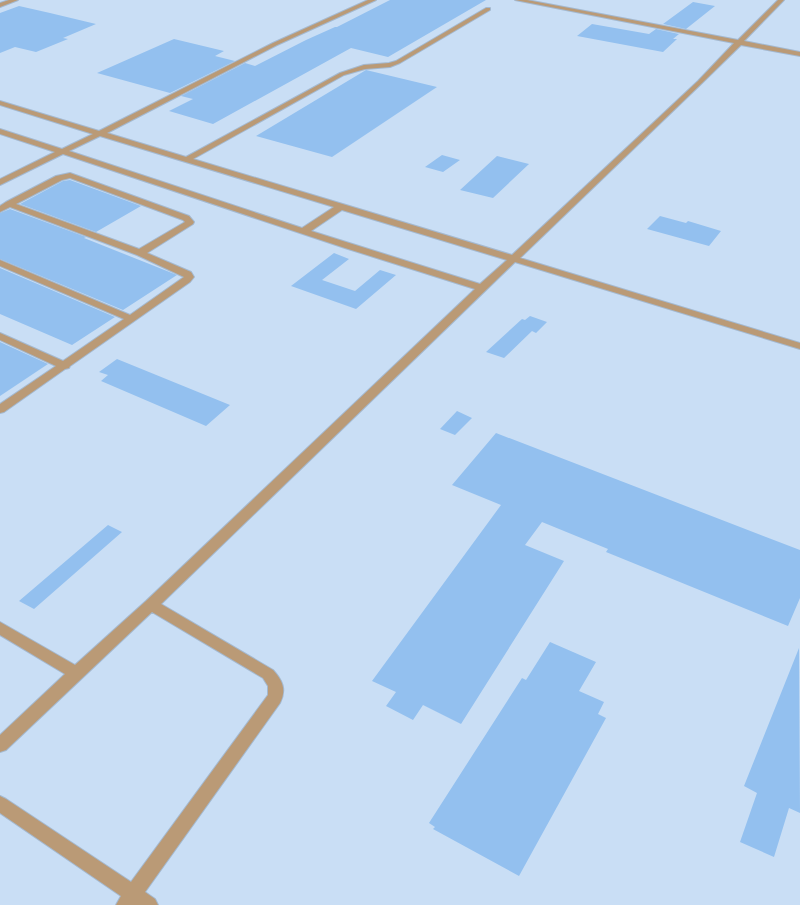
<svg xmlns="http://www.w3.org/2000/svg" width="800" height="905" viewBox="0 0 800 905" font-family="'Fira Sans Condensed',sans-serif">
<rect width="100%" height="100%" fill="#c9def5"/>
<path fill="#93c0ef" d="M390 0H486L388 57 351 48 213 124 169 111 193 99 181 96 245 63 255 66 306 40 335 27H337Z
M693 2 715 6 686 29 663 24Z
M19 6 50 13 96 24 63 38 68 39 36 52 15 47 0 53V13Z
M592 24 649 34 656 29 679 34 673 39H677L663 52 577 36Z
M174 39 224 51 215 56 235 61 170 93 97 73Z
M366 70 437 87 332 157 256 136Z
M442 155 460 160 443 172 425 167Z
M497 156 529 164 493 198 460 190Z
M70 180 141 206 96 232 20 204 63 181Z
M10 209 86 237 84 238 177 275 123 310 0 259V213Z
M660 216 686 223 688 221 721 231 709 246 647 229Z
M334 253 349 259 322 280 355 291 380 270 396 275 356 309 291 286Z
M0 268 115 317 72 345 0 314Z
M530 316 547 322 536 333 532 331 504 358 486 352 522 319 525 320Z
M0 342 48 364 0 396Z
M117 359 230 405 206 426 101 381 108 375 99 372Z
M457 411 472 418 455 435 440 429Z
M496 433 800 550V598L788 626 606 552 608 549 542 522 525 545 564 561 461 724 423 705 413 720 386 706 396 692 372 681 501 505 452 485Z
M108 525 122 532 34 609 19 601Z
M550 642 596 662 579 691 604 702 598 714 606 718 519 876 433 829 435 827 429 823 522 678 526 680Z
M799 648 800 813 789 808 774 857 740 842 757 793 744 786Z"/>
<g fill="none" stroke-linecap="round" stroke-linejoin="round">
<g stroke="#a4b9d0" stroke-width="2">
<path id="minor" d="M9 0H18L0 7V3Z
M368 0H376L277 45 107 133 186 157 340 73 364 65 389 63 396 61 486 8H490V10L400 63 390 67 365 69 344 75 193 159 512 255 698 81 734 43 515 0H527L738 40 778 0H784L744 41 800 52V56L741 45 702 83 520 258 800 343V349L515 262 161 604 273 670C282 680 287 689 280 703L145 892 155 899 158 905H116L121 896 0 813V796L6 799 131 882 268 695V686L263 678 152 612 6 750 0 752V735L65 674 0 635V622L75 665 146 601 475 289 345 248 63 154 0 185V179L55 152 0 134V129L62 149 93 134 0 105V101L99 131 273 43ZM100 136 334 207 302 228 69 151ZM342 210 507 260 480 284 311 231Z
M70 173 189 216 194 222 193 224 147 253 191 272 194 277 190 282 70 366 69 368 65 369 4 412 0 413V404L56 366 0 340V333L63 361 124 319 0 266V260L130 315 184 277 137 255 10 207 0 212V206L6 202 56 176ZM70 178 183 220 185 222 139 249 16 204 62 180Z"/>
</g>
<use href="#minor" fill="#ba9a76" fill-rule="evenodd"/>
</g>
</svg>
